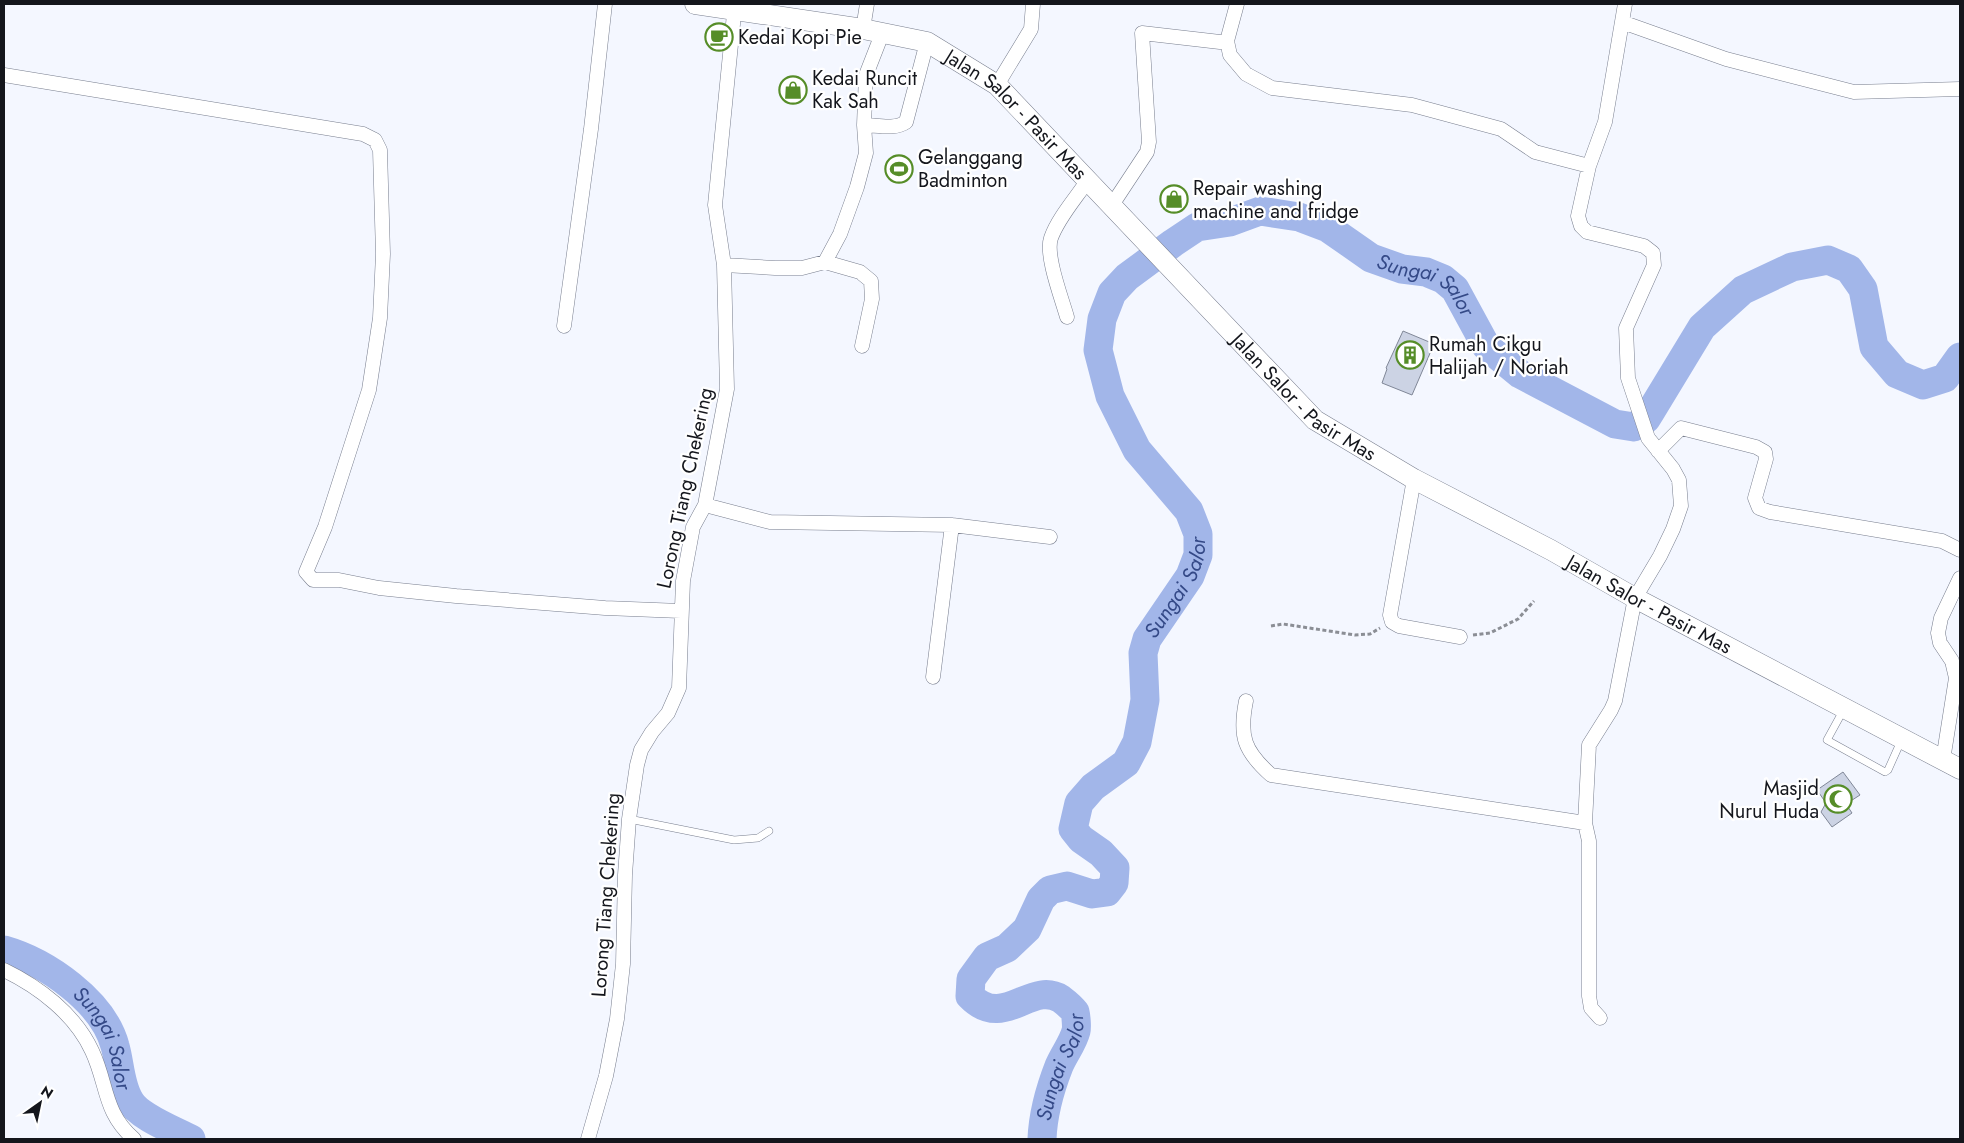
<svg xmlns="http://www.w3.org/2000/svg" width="1964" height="1143" viewBox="0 0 1964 1143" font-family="Jost,sans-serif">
<rect width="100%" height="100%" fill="#f4f7ff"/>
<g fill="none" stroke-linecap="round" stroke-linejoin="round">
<g stroke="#a2b6e9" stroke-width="29">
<path id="s1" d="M4 950C46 962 103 1001 115 1046 120 1063 120 1086 130 1101 139 1117 174 1130 191 1139"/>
<path id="s2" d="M1042 1139C1043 1114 1050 1089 1059 1066 1064 1054 1073 1043 1076 1031 1077 1027 1076 1016 1075 1012 1072 1008 1065 1002 1061 999 1031 980 1004 1031 970 996L971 979 987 957 1007 948 1027 929 1041 899 1050 890 1067 886 1092 894 1107 892 1114 883 1115 868 1101 853 1081 839 1073 829 1079 803 1093 787 1126 763 1137 742 1145 700 1143 653 1147 639 1190 576 1198 555V534L1189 511 1137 450 1110 396 1098 350 1102 319 1112 293 1127 277 1173 243 1197 227 1230 222 1260 211 1299 217 1328 228 1371 258 1402 269 1426 272 1443 279 1455 289 1486 346 1520 374 1615 424 1634 427 1646 419 1651 411 1702 327 1743 290 1792 267 1828 260 1849 269 1863 289 1874 347 1897 374 1923 385 1945 378 1960 357"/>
</g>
</g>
<path fill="#ccd3e4" stroke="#808797" d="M1403 331 1434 344 1412 395 1382 383 1387 369 1386 368Z
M1843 772 1860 795 1846 804 1852 813 1832 827 1821 812 1826 803 1817 790Z"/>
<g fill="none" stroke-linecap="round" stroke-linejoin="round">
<g stroke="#787e8e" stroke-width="8">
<path id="lane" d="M1844 709 1827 740 1885 772 1888 770 1901 741
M629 819 734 840 758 838 769 831"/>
</g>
<g stroke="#787e8e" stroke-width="15">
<path id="street" d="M1237 4 1227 41 1230 55 1246 74 1272 88 1412 105 1501 129 1535 152 1589 166
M1622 22 1726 59 1854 92 1960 89
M863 29 867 4
M4 75 363 134 375 140 380 150 383 254 380 318 369 390 325 527 306 572 313 580H339L379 588 456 596 605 608 681 611
M997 85 1031 29 1033 4
M864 125C876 125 895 130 906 122L927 42
M1112 205 1147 152 1149 142 1142 33 1220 42 1227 41
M825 262 840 234 857 187 866 153 864 125 866 75 882 34
M724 265 775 268H802L825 262 860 272 871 281 872 299 862 346
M1067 317C1062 299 1045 255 1051 238 1058 218 1076 198 1088 180
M564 326 591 129 605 4
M1658 451 1681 428 1756 447 1765 452 1766 459 1755 498 1759 508 1770 512 1942 541 1960 550
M1414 479 1390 615 1392 622 1399 626 1460 637
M705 505 770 522 952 525 1050 537
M933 677 952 525
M1246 701C1239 736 1244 751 1271 775L1585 823
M1943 760 1956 678 1952 661 1940 643 1938 633 1941 618 1960 578
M4 970C39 987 75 1014 92 1051 108 1085 103 1112 134 1139
M1600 1018 1591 1008 1589 996V841L1585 823 1589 745 1611 710 1615 701 1635 598 1660 556 1673 529 1681 506 1679 480 1673 469 1648 438 1628 378 1626 328 1654 265 1653 253 1644 246 1587 232 1581 226 1578 216 1589 166 1605 122 1625 4
M588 1139 606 1076 617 1019 623 964 625 875 629 819 637 765 641 750 652 732 668 713 679 688 683 581 693 527 705 505 727 389 724 265 715 205 735 4"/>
</g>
<g stroke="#787e8e" stroke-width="21">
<g id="secondary">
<path id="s3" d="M695 4 863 29 927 42 997 85 1315 420 1414 479 1551 550 1635 598 1960 769"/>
</g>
</g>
<path stroke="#8b8e95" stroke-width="3" stroke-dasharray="4 2.5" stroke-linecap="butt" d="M1271 626 1283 624 1355 635 1370 634 1380 628
M1473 635 1490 633 1518 619 1534 601"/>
<use href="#lane" stroke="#fff" stroke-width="7"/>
<use href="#street" stroke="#fff" stroke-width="14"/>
<use href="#secondary" stroke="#fff" stroke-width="20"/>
</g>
<defs>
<g id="cafe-ring" transform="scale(1.4375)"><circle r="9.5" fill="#fff" stroke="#568d28" stroke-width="1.5"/><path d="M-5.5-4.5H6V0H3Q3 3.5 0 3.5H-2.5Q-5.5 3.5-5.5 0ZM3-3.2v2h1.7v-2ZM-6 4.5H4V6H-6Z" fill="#568d28"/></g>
<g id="shop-ring" transform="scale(1.4375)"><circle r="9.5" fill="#fff" stroke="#568d28" stroke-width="1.5"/><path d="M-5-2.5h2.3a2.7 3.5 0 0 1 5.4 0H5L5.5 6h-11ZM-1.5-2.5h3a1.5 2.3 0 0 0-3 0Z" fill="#568d28"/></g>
<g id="stadium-ring" transform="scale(1.4375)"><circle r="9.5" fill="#fff" stroke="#568d28" stroke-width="1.5"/><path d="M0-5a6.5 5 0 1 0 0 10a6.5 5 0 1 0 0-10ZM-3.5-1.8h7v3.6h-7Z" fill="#568d28"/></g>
<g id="building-ring" transform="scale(1.4375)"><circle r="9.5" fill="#fff" stroke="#568d28" stroke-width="1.5"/><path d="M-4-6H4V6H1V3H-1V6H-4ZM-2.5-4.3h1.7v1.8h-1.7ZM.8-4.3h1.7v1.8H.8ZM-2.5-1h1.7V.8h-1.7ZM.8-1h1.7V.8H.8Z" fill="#568d28"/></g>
<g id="mosque-ring" transform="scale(1.4375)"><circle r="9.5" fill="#fff" stroke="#568d28" stroke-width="1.5"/><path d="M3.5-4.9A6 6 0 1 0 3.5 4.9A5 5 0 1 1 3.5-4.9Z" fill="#568d28"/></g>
</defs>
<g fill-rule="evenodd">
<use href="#cafe-ring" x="719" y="37"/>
<use href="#shop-ring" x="793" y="90"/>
<use href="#stadium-ring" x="899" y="169"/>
<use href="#shop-ring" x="1174" y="199"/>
<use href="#building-ring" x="1410" y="355"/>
<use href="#mosque-ring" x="1838" y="799"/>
</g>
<g text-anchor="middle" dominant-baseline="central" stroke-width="4.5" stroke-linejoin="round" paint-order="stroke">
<g font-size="20" fill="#14161c" stroke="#fff" text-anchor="start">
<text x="738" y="37">Kedai Kopi Pie</text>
<text x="812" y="78">Kedai Runcit<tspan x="812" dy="23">Kak Sah</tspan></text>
<text x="918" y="157">Gelanggang<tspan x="918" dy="23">Badminton</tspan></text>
<text x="1193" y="188">Repair washing<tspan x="1193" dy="23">machine and fridge</tspan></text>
<text x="1429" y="344">Rumah Cikgu<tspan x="1429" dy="23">Halijah / Noriah</tspan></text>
<text x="1819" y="788" text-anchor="end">Masjid<tspan x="1819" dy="23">Nurul Huda</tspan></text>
</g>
<g font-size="20" fill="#14161c" stroke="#fff">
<text stroke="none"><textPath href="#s3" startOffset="351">Jalan Salor - Pasir Mas</textPath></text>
<text stroke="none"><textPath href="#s3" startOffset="756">Jalan Salor - Pasir Mas</textPath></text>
<text transform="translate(685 488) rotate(-78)">Lorong Tiang Chekering</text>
<text stroke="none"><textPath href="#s3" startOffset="1161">Jalan Salor - Pasir Mas</textPath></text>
<text transform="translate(606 895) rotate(-86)">Lorong Tiang Chekering</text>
</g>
<g font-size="21" font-style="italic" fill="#344987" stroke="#fff">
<text stroke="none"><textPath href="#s2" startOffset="1501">Sungai Salor</textPath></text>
<text stroke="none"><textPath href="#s2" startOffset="810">Sungai Salor</textPath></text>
<text stroke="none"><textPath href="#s1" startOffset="140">Sungai Salor</textPath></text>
<text stroke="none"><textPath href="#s2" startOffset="75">Sungai Salor</textPath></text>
</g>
</g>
<rect width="1964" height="1143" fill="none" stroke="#14161c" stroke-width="10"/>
<g transform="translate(40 1103) rotate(33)" stroke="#ffffff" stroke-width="4" paint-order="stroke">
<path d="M0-4L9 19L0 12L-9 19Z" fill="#14161c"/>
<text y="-8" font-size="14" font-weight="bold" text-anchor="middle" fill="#14161c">N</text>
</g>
</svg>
